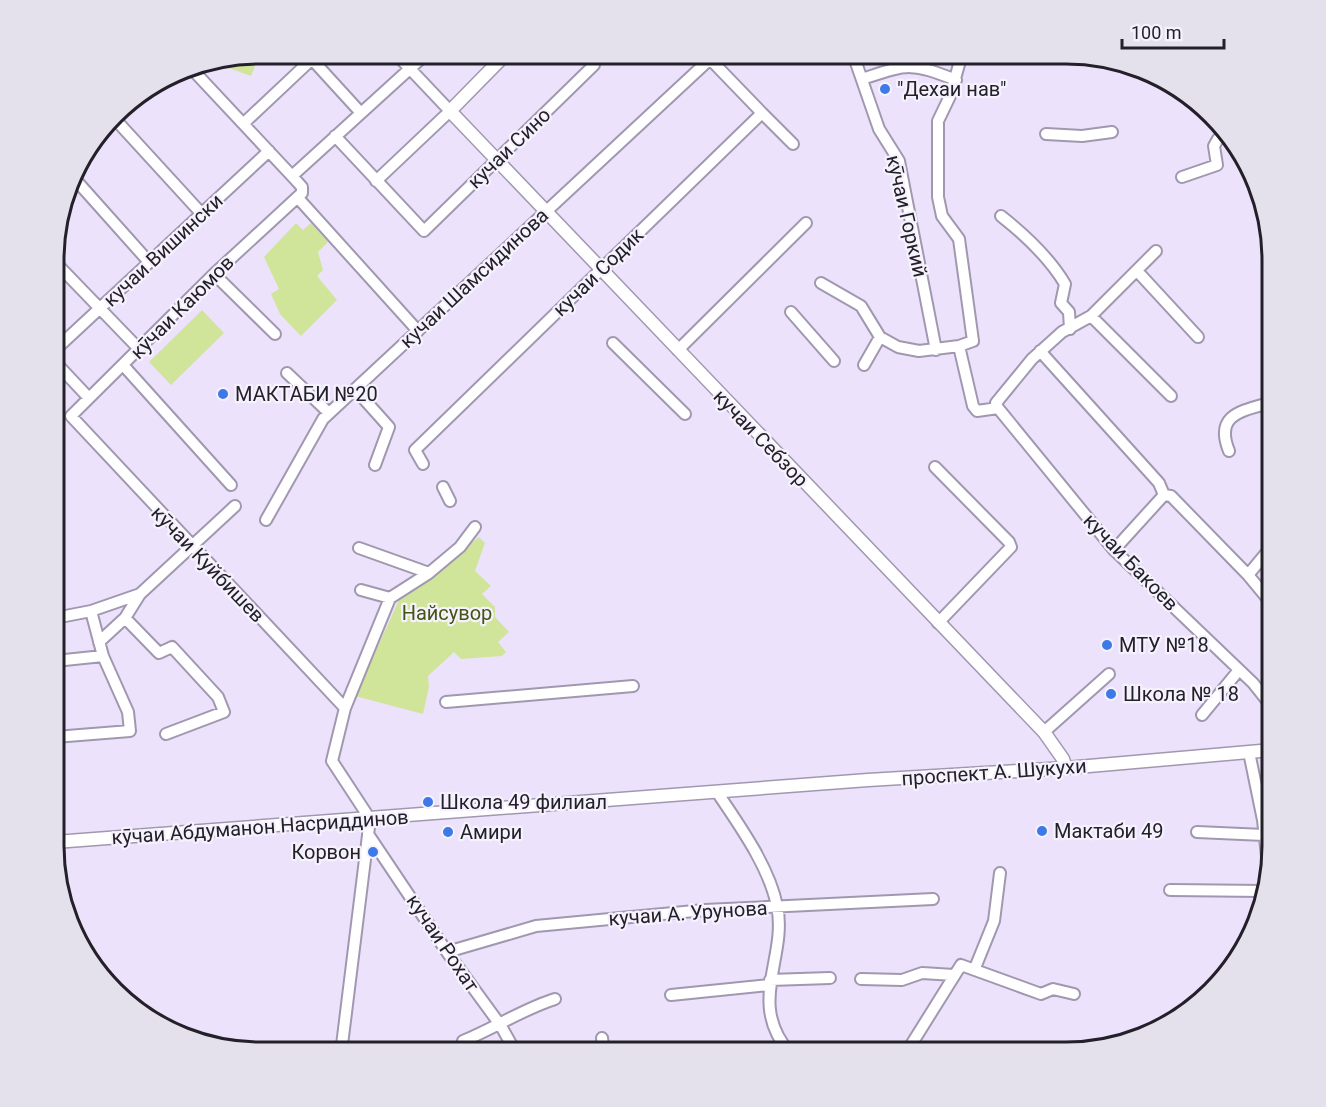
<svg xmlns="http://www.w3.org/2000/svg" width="1326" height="1107" viewBox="0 0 1326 1107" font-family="Roboto,sans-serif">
<rect width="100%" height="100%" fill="#ece2fc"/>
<path fill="#d0e59a" d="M260 54 251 76 215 63 211 68 206 63Z
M296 223 303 230 311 223 328 242 318 252 323 270 317 276 337 300 301 336 280 314 271 294 279 289 264 257Z
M202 310 224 333 171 385 149 362Z
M479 537 485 543 475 571 491 586 482 594 495 607V617L509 632 498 642 506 652 502 656 461 659 454 652 428 676 429 687 423 714 355 696 399 600Z"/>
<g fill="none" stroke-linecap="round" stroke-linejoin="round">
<g stroke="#a198b0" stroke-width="14">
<path id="minor" d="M853 54 879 129 899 161 936 350
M308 55 361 113
M706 55 762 113
M190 67 292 176 302 187V193L214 274 71 416 345 708
M862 79C908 64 910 62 956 80
M114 118 201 213
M244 123 312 59
M1046 134 1082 136 1112 132
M335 136 424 231 594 65
M292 176 426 54
M1182 177 1217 165 1214 146 1218 139 1227 137
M74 178 149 262
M376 181 450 111 396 54
M298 198 418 331
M1001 216C1025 235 1049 257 1065 284L1061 303 1069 312 1070 329
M56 263 140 350
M1138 272 1198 337
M214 274 275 334
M821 283 861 306 880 337 898 347 919 351 959 346 973 406 977 411 998 408
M791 312 834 361
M1091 316 1171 396
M613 343 685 414
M959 346 973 341 959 239 942 216 938 197V121L950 96 962 54
M56 349 269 151
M678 350 806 223
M1040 351 1159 483 1164 495 1171 496 1248 575 1272 604
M56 363 88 397
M123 365 231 485
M864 365 880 337
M287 373 329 413
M355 389 389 427 375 465
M998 408 1114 550 1253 683 1272 707
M998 408 996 403 1032 359 1062 332 1091 316 1156 251
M1229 451C1214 414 1242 411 1272 402
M423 464 415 450 762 113 793 144
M935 467 1009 542 1011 547 938 623
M443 487 450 501
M266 520 323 419 710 59
M359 548 429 573
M1114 550 1164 495
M1248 575 1272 546
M361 590 390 598
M55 618 91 611 140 594 235 506
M125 618 159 653 172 647 218 697 224 712 166 734
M99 642 125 618 140 594
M55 661 103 656
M446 702 633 686
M1202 715 1239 670
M1044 732 1109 674
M55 737 130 731 128 712 103 656 91 611
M1249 752 1263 820 1269 874
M717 792C739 825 769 866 777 906 788 957 746 1003 790 1053
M1197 832 1264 835
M368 834 447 952 501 1026 516 1053
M1170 890 1264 891
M447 952 536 926 705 910 933 899
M975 968 994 921 1000 873
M861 979 902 980 922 973 954 975
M770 980 830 978
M1216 983 1219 982
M671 995 769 985
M602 1038 604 1053
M341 1053 370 819 332 761 345 708 390 598 429 573 460 547 475 527
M461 1053 463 1041C495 1028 523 1009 555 999
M684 1053 703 1049
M906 1053 961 965 1041 994 1053 989 1074 994"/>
</g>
<g stroke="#a198b0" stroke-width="15">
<path id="major" d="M506 54 450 111 1044 732 1063 759 1066 768
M55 842 868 780 1066 768 1272 750"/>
</g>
<use href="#minor" stroke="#fff" stroke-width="10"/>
<use href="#major" stroke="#fff" stroke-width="12"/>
</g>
<g fill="#3e79e8" stroke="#f6f2fd" stroke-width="2">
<circle cx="885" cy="89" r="6"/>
<circle cx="223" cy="394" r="6"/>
<circle cx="1107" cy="645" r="6"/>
<circle cx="1111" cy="694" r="6"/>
<circle cx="428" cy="802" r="6"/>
<circle cx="1042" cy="831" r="6"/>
<circle cx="448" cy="832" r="6"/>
<circle cx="373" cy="852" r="6"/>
</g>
<g text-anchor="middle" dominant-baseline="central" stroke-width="4.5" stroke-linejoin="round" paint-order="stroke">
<g font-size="20" fill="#232029" stroke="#f6f2fd" text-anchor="start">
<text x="897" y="89">"Дехаи нав"</text>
<text x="235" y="394">МАКТАБИ №20</text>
<text x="1119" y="645">МТУ №18</text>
<text x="1123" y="694">Школа № 18</text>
<text x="440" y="802">Школа 49 филиал</text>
<text x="1054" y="831">Мактаби 49</text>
<text x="460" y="832">Амири</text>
<text x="361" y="852" text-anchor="end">Корвон</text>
</g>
<g font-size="20" fill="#232029" stroke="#f6f2fd">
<text transform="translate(509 148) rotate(-44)">кучаи Сино</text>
<text transform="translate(907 216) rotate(77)">кӯчаи Горкий</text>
<text transform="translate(163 250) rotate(-43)">кучаи Вишински</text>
<text transform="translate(598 272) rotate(-44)">кучаи Содик</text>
<text transform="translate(474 278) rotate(-43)">кучаи Шамсидинова</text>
<text transform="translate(182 307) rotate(-45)">кӯчаи Каюмов</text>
<text transform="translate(761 438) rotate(46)">кучаи Себзор</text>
<text transform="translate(1131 562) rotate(46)">кучаи Бакоев</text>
<text transform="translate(208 564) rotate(46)">кӯчаи Куйбишев</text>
<text transform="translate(994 772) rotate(-4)">проспект А. Шукухи</text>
<text transform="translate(260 827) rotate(-4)">кӯчаи Абдуманон Насриддинов</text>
<text transform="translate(688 913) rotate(-4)">кучаи А. Урунова</text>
<text transform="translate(443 943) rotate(56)">кучаи Рохат</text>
</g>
<g font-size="20" fill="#455315" stroke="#f6f2fd">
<text x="447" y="613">Найсувор</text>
</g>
</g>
<path d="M0 0H1326V1107H0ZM260 64H1066A196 196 0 0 1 1262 260V846A196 196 0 0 1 1066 1042H260A196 196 0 0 1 64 846V260A196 196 0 0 1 260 64Z" fill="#e5e1ec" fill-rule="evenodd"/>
<path fill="none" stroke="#232029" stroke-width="3" d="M260 64H1066A196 196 0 0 1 1262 260V846A196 196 0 0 1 1066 1042H260A196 196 0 0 1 64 846V260A196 196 0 0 1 260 64Z"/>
<path d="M1122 39v9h102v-9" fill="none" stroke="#232029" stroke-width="3"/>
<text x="1131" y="39" font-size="18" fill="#232029" stroke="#f6f2fd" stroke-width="4.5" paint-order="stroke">100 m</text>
</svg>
